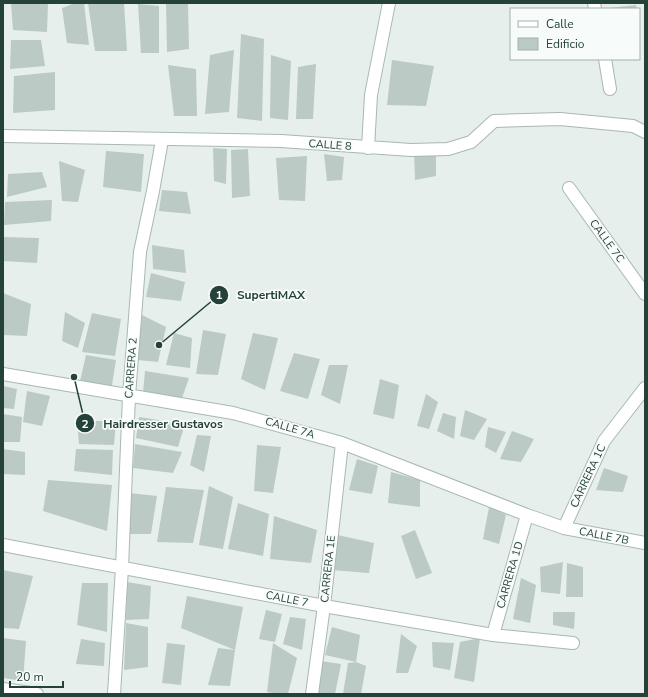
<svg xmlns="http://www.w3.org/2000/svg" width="648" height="697" viewBox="0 0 648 697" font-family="'Nunito Sans',sans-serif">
<rect width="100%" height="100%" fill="#e6efeb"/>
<path fill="#bbcac4" d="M22 3H48L47 32 13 30 11 4Z
M75 3H84L89 45 67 43 62 8Z
M88 3H124L127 51H95Z
M166 3H188L189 49 167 52Z
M138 4 159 6V53H141Z
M636 5 637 9H609V8Z
M241 34 264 39 262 121 237 118Z
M11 40H41L45 66 10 69Z
M234 50 229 112 205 114 210 55Z
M271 55 291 61 288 120 270 118Z
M392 60 434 66 426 106 387 105Z
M316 64 313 119H296L298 67Z
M168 65 196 69 197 116H174Z
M55 72V110L13 113 14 76Z
M213 148 227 149 226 184 214 181Z
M248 149 250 196 232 198 231 150Z
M414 150 436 152V176L415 180Z
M106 151 144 154 141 192 103 187Z
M324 154 344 157 342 180 327 181Z
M307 156 305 201 279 200 276 158Z
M59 161 85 170 78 202 62 201Z
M42 172 47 187 7 197 8 174Z
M162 190 187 192 191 214 159 211Z
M52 200 51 221 4 225 5 202Z
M3 237 39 238 37 263 3 261Z
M152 245 184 250 186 273 153 269Z
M151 273 185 282 181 301 146 297Z
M3 293 31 304 27 336 3 335Z
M65 312 85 323 78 348 62 341Z
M92 313 121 319 115 356 82 352Z
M142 315 166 327 158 362 138 360Z
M203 330 226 334 218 375 196 374Z
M174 333 192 338 190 368 166 365Z
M253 333 278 338 265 390 241 379Z
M294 353 320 359 308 399 280 391Z
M86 355 116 360 111 391 80 381Z
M329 365H348L340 404 321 395Z
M145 371 189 378 181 401 143 393Z
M380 379 399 385 394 419 373 414Z
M3 386 17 389 14 409 3 408Z
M27 391 50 396 42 426 23 422Z
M426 394 438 402 429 429 417 426Z
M465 410 487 419 474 440 460 436Z
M443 413 456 417 454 439 437 431Z
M3 414 22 417 20 442H3Z
M139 417 185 424 178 447 136 438Z
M77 421H116L114 445 79 444Z
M488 427 506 432 496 453 485 447Z
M512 431 534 439 521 462 500 459Z
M197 435 211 436 204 472 190 465Z
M135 444 182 452 173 473 133 468Z
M257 445 281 447 273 493 254 491Z
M3 449 25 452V475L3 474Z
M76 449 113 450 112 475 74 471Z
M357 459 378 466 372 494 349 490Z
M604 468 628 476 623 492 596 490Z
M391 472 420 480V507L388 503Z
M48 480 112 485 107 531 43 511Z
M209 486 233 497 223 549 199 545Z
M166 487 204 490 193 543 157 542Z
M129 493 157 496 151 534H125Z
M238 503 269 514 263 556 228 549Z
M489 507 506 515 499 544 483 539Z
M274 516 317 530 311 563 270 559Z
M415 530 432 573 416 579 401 536Z
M333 534 374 543 369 573 331 570Z
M563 562 560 594 541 592 540 567Z
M567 563 583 567V597H566Z
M3 570 33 576 19 629 3 628Z
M521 578 536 585 530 623 513 619Z
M127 582 151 586 149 619 126 620Z
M82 583H108L107 632 77 625Z
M187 596 243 607 235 650 230 686 208 685 218 648 235 650 181 628Z
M266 610 282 614 275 642 259 639Z
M553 612H575L574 629 553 625Z
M290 617 306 619 302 650 283 644Z
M126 623 148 627V667L124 670Z
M332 627 360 635 356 662 325 655Z
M401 634 417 646 408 673H396Z
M3 638 26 641 23 681 3 678Z
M480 638 474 682 454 678 460 642Z
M81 639 105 643 104 666 76 664Z
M432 642 454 643 450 670 433 667Z
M167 643 185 645 181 685 162 683Z
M273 643 297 658 288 694H277L267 692Z
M321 661 341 664 335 694H317Z
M356 662 366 666 361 694H343L348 663Z"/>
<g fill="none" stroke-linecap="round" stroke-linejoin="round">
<g stroke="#a8b8b2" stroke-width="14">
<path id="minor" d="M594 3 595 9
M605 59 610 89
M3 136 281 141 411 150 448 149 471 142 494 121 560 119 633 126 645 132
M368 148 371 95 389 3
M569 188 645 294
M3 374 233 413 342 443 527 515 564 528 645 543
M564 528 604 441 645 388
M3 545 324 606 493 635 573 643
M493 635 527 515
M3 689 37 694
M114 694 122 568 129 396 140 252 153 191 162 140
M312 694 324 606 342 443"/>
</g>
<use href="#minor" stroke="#fff" stroke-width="12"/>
</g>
<g text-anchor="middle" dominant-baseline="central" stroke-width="3.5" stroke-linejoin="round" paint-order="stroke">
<g font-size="11" fill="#24423a" stroke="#f7fbf9">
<text transform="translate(330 145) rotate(4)">CALLE 8</text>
<text transform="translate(607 241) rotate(54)">CALLE 7C</text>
<text transform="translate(131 368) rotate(-86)">CARRERA 2</text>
<text transform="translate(290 428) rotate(16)">CALLE 7A</text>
<text transform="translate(588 476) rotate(-65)">CARRERA 1C</text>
<text transform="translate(604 536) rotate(11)">CALLE 7B</text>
<text transform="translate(328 569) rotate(-84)">CARRERA 1E</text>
<text transform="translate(510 575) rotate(-74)">CARRERA 1D</text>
<text transform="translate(287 599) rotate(11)">CALLE 7</text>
</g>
</g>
<path fill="none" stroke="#24423a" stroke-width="1.5" d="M159 345L219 295M74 377L85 423"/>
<g fill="#24423a" stroke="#f7fbf9" stroke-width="1.5">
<circle cx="159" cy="345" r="4"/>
<circle cx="74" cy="377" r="4"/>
<circle cx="219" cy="295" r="10"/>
<circle cx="85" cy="423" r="10"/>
</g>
<g font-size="12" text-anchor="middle" font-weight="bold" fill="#fff">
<text x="219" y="299">1</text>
<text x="85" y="428">2</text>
</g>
<g font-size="12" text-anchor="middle" font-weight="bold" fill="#24423a" stroke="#f7fbf9" stroke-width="3.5" stroke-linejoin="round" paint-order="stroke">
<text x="271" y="299">SupertiMAX</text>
<text x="163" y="428">Hairdresser Gustavos</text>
</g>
<rect width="648" height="697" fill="none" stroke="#24423a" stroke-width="8"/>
<rect x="510" y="8" width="130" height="52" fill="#f7fbf9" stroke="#a3b1ad"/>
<rect x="518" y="21" width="20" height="6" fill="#ffffff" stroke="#a3b1ad"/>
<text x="546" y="28" font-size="12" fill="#24423a">Calle</text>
<rect x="518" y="38" width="20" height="12" fill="#bbcac4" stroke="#a3b1ad"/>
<text x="546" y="48" font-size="12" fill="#24423a">Edificio</text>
<path d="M10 681v6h53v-6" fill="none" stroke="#24423a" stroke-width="2"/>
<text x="16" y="681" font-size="12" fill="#24423a" stroke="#f7fbf9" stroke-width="3" paint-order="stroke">20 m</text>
</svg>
